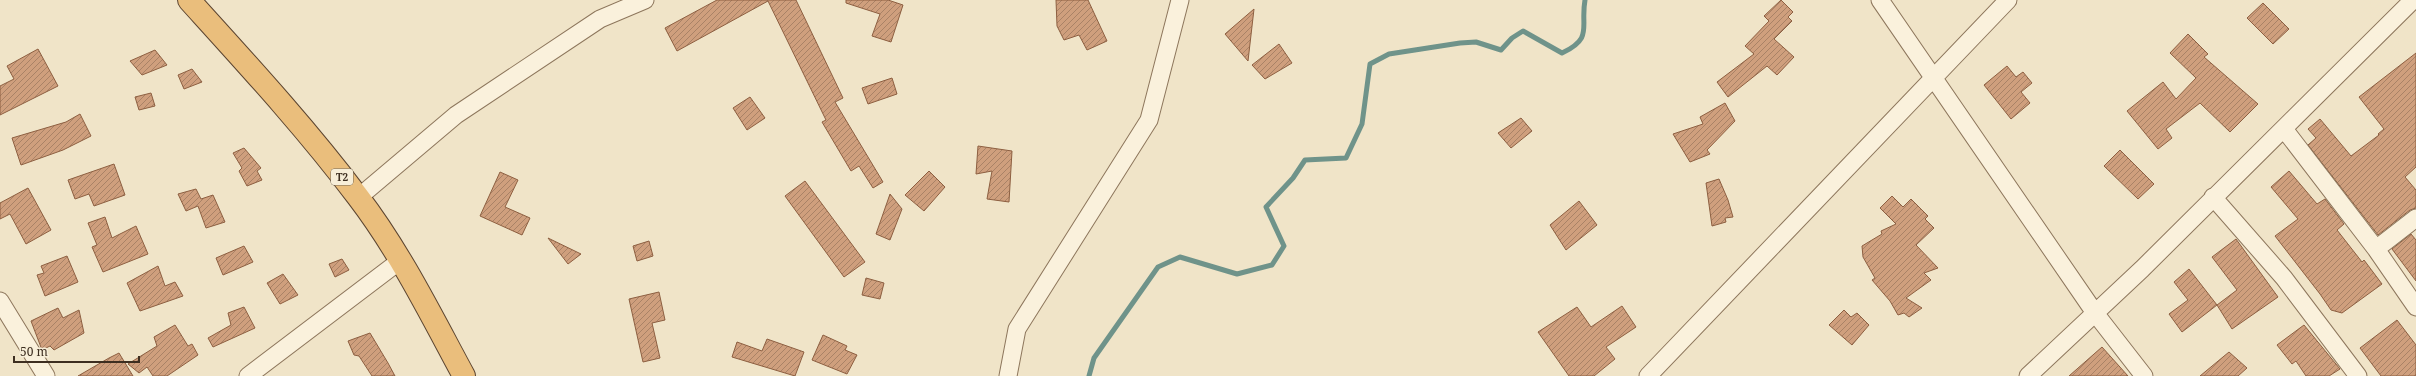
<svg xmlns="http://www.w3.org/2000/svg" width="2416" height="376" viewBox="0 0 2416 376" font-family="'Noto Serif',serif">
<defs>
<pattern id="building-hatch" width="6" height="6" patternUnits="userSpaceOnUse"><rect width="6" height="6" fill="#cf9f7d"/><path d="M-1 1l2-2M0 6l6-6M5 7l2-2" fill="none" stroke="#a98266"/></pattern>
</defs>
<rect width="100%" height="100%" fill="#f0e4c8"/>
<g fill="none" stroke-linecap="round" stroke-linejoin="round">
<path stroke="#6f938a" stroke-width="5" d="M1089 376 1094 358 1158 267 1180 257 1237 274 1272 265 1284 246 1266 207 1293 178 1305 160 1346 158 1362 124 1370 64 1389 54 1460 43 1476 42 1501 50 1512 38 1523 31 1562 53C1594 38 1580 27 1585 0"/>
</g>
<path fill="url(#building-hatch)" stroke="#8d5f41" d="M717 0H796L843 98 835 102 883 182 873 188 859 166 851 171 822 122 826 120 768 1 677 51 665 28Z
M846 0H888L903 5 891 42 872 36 880 14 846 3Z
M1056 0H1088L1107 41 1087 50 1079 35 1064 40 1057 26Z
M1781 0 1793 12 1788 17 1792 21 1774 39 1794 57 1777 75 1767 66 1728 97 1717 82 1754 54 1745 46 1769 21 1764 16Z
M2263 3 2289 29 2273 44 2247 18Z
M1254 9 1248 61 1225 34Z
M2188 34 2208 54 2204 57 2258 104 2230 132 2200 103 2166 129 2172 138 2158 149 2127 111 2163 82 2176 99 2196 78 2170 53Z
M1279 44 1292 63 1265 79 1252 65Z
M38 49 58 86 0 115V86L14 79 7 66Z
M155 50 167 65 142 75 130 61Z
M2416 53V167L2405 177 2416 190V208L2410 210 2378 235 2308 145 2316 138 2308 129 2320 119 2351 156 2379 135 2378 134 2384 129 2359 97Z
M2007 66 2016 77 2023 72 2032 83 2021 92 2030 103 2011 119 1984 85Z
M192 69 202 82 184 89 178 75Z
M892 78 897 94 868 104 862 88Z
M151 93 155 106 139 110 135 97Z
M750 97 765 118 747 130 733 108Z
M1725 103 1735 121 1707 150 1710 154 1690 162 1673 134 1703 124 1700 117Z
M80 114 91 136 63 150 21 165 12 138 66 122Z
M1521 118 1532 131 1511 148 1498 133Z
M978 146 1012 151 1009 202 987 199 992 171 976 174Z
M244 148 261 168 257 171 262 180 247 186 239 171 242 168 233 153Z
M2120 150 2154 184 2138 199 2104 166Z
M114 164 125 195 94 206 89 194 75 199 68 180Z
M929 171 945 187 924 211 905 195Z
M2289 171 2317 204 2325 199 2344 224 2337 230 2362 262 2364 260 2382 284 2342 313 2331 310 2320 294 2275 236 2298 219 2271 187Z
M500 172 518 180 505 207 530 218 522 235 480 216Z
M1719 179 1728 200 1733 217 1725 218 1726 222 1712 226 1706 183Z
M805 181 865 262 844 277 785 196Z
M28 188 51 230 26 244 10 214 0 219V203Z
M196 189 201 199 213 195 225 222 206 228 198 206 186 211 178 194Z
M890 194 902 209 890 240 876 234Z
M1892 196 1903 207 1911 199 1928 216 1925 219 1934 228 1916 245 1938 268 1924 273 1931 280 1906 298 1922 308 1909 317 1904 313 1898 315 1890 301 1872 280 1875 278 1863 257 1862 246 1882 234 1881 231 1896 224 1880 208Z
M1579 201 1597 225 1566 250 1550 225Z
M105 217 112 238 136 226 148 254 103 272 92 247 97 245 88 223Z
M2411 234 2416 240V281L2392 249Z
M548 238 581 254 568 264Z
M2236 239 2278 297 2232 329 2217 305 2237 290 2212 257Z
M649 241 653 256 637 261 633 246Z
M244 246 253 262 223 275 216 258Z
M67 256 78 282 45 296 37 275 44 273 41 266Z
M342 259 349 270 335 277 329 264Z
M158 266 165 286 175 282 183 296 140 311 127 283Z
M2189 269 2217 305 2182 332 2169 314 2188 300 2174 282Z
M283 274 298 295 280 304 267 283Z
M866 278 884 283 880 299 862 295Z
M659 292 665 320 652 323 660 358 643 362 629 299Z
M1622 306 1636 327 1606 347 1615 359 1594 376H1569L1538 332 1577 307 1591 327Z
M244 307 255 328 213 347 208 338 231 325 228 313Z
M58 308 63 318 79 310 84 333 54 350 50 346 42 350 31 321Z
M1844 310 1851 317 1857 313 1869 325 1852 345 1829 325Z
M2397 320 2416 345V376H2381L2360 348Z
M175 325 188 346 192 344 198 355 167 376H153L147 367 139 373 128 364 157 346 154 337Z
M2304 325 2340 369 2329 376H2306L2296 361 2292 364 2277 345Z
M370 333 388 363 395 376H372L359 356 354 355 348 341Z
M823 335 847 346 845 350 857 355 847 374 812 360Z
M767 339 804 352 795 376 732 357 737 342 762 351Z
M2102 347 2128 376H2069Z
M2229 352 2247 368 2238 376H2200Z
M119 353 133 376H78L109 358Z"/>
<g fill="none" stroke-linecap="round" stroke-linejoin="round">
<g stroke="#8d765c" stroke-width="19">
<path id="minor" d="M1880 0 2095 313 2144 376
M2284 129 2376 249 2416 307
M359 197 456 115 600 19 645 0
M2213 197 2284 278 2358 376
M2376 249 2416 218
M0 301 46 376
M248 376 401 260
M1008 376 1017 329 1149 120 1180 0
M1648 376 2008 0
M2028 376 2142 269 2413 0"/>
</g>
<g stroke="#5b4430" stroke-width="24">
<path id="trunk" d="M189 0C247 64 306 128 358 197 400 252 431 315 464 376"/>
</g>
<use href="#minor" stroke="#faf1dc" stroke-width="17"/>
<use href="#trunk" stroke="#eabe7c" stroke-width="22"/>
</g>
<g text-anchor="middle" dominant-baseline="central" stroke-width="4" stroke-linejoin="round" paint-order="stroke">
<rect fill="#f7eed8" stroke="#756857" stroke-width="1" x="331" y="169" width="22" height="16" rx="3"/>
<g font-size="10" font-weight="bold" fill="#3d2e20">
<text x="342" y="177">T2</text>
</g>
</g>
<path d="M14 356v6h125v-6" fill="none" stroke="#3d2e20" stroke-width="2"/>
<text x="20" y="356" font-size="12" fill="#3d2e20" stroke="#f7eed8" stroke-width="3" paint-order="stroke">50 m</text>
</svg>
